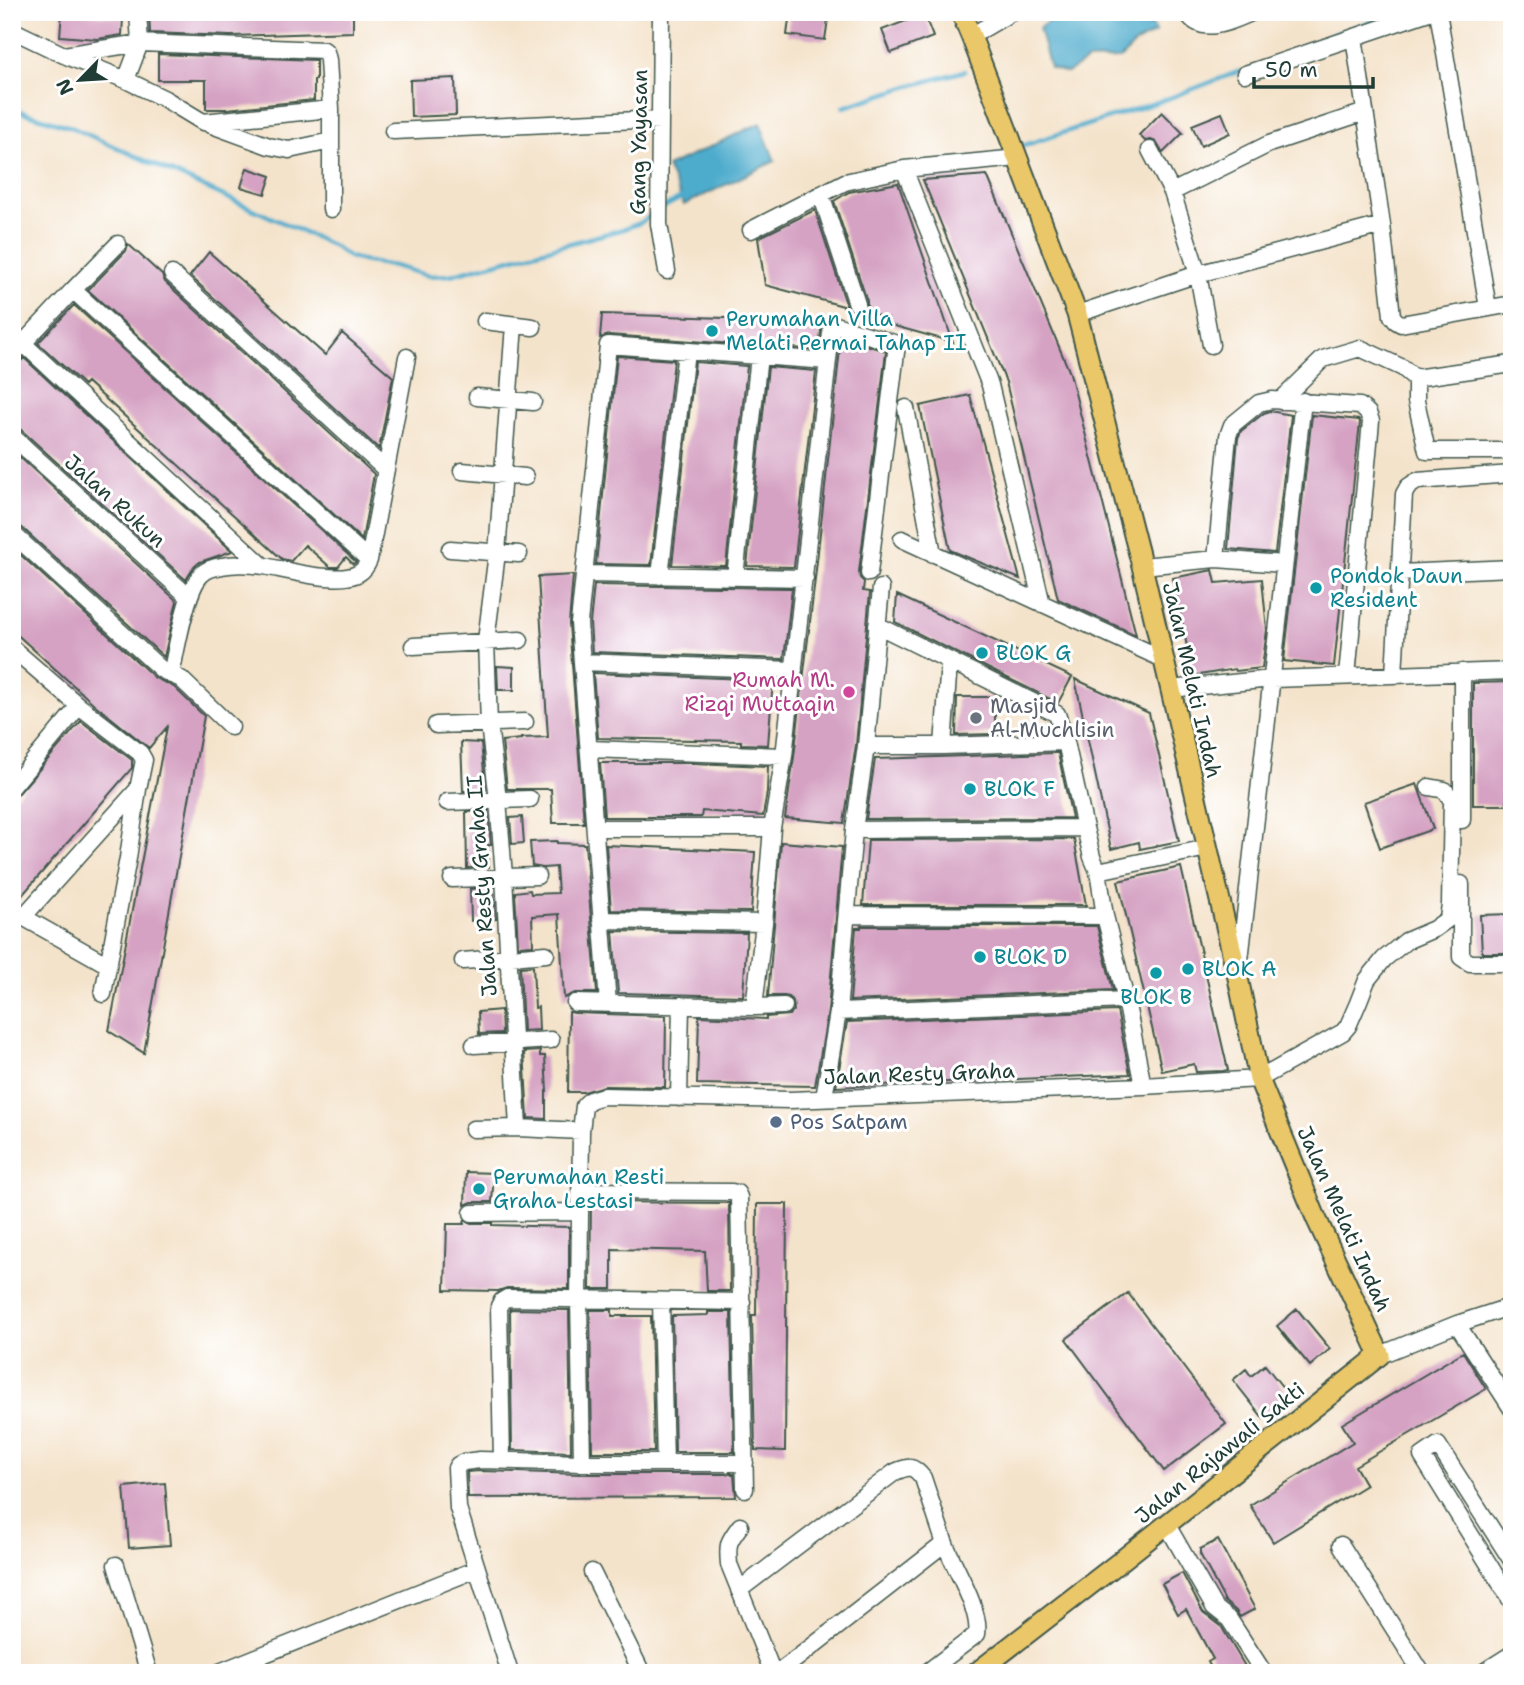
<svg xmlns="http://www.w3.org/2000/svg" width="1524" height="1685" viewBox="0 0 1524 1685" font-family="'Shantell Sans',sans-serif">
<rect width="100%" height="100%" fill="#fff"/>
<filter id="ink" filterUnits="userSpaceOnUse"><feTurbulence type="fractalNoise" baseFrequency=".0143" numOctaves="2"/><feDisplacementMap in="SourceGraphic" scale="14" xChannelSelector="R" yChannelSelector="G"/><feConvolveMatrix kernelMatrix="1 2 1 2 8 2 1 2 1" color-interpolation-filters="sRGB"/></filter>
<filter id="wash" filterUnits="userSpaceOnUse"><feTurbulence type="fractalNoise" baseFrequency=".00686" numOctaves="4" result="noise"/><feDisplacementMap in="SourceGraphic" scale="28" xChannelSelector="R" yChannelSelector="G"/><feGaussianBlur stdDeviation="1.57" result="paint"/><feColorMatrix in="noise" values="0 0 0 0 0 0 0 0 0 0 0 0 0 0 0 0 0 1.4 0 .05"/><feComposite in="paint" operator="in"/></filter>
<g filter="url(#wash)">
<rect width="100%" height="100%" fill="#f4e3cb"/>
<path fill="#4eabcc" stroke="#367480" stroke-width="2" d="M1062 12H1069L1092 18 1096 12H1145L1156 32 1136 43 1120 59 1088 60 1067 73 1050 68 1039 28Z
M760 123 775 161 684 205 667 167Z"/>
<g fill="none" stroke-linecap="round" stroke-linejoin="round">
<path stroke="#4eabcc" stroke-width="4.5" d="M1304 46 1337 33 1402 12
M844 107 906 87 965 71
M12 109 71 127 332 245 349 257 367 262 394 266 429 276 450 275 624 229 640 223 655 213
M1022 146 1167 99 1240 71
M662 208 685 196"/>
</g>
<g id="blocks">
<path fill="#d5a2c3" d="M62 12 123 18 122 35 97 39 60 36Z
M149 12H353V32L230 36 150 33Z
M790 12H829L825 40 787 35Z
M924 14 933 37 891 53 882 30Z
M158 54 316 60V80H314V100L227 109H206V80H158Z
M455 78 456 115 411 117 410 80Z
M1162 112 1183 133 1163 153 1156 142 1151 140 1145 141 1139 135Z
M1222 113 1230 133 1201 146 1192 125Z
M247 168 271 176 265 194 241 187Z
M987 175 1070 373 1136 635 1058 599 1006 382 923 180Z
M898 183 953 342 887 324 888 318 864 312 867 307V301L834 201 849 192Z
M815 210 847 307 765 285 758 238Z
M128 244 162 275 165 282 374 474 362 540 88 290 126 251Z
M209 252 325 355 342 333 393 377 379 449 190 276Z
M74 305 356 562 353 564 346 557 338 567H330L305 545 291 561 282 559 87 382 84 385 38 343Z
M602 314 822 321 819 350 609 335 600 338Z
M841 340 855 342 886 351 859 572 860 578 864 582 863 591 870 592 856 745 844 823 785 818 794 757 815 579Z
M617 356 674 360 651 565 596 564Z
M24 358 232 551 200 562 194 567 186 580 19 428 12 426V366L19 363Z
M695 362 747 366 726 566 672 565Z
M768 367 816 371 794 567 747 566Z
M970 395 1020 579 950 550 920 406Z
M1270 411 1291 415 1275 553 1228 549 1238 438 1241 431 1264 413Z
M1312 415 1359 420 1360 422 1334 666 1284 661Z
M12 450 177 601 164 657 19 525 12 523Z
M12 547 155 678 174 687 204 716 144 1053 109 1031 167 727 149 748 94 704 12 630Z
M1213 570 1216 583 1262 579 1267 630 1262 668 1236 671 1235 669 1193 676 1173 578Z
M573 575 569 624 584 823H553L551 789H507L502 741 521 739V738L548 737 538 577Z
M594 585 792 588 784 659 592 652 590 623Z
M897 595 1072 677 1058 703 895 622Z
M497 666 514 667V690H498Z
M593 673 773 680 768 745 741 744V741L598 738Z
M1075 679 1149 713 1179 841 1140 849 1139 842 1111 849Z
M1512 682V716H1506L1507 805H1473V683Z
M957 697H995V734L956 735Z
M81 721 132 760V768L18 900 12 898V801Z
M461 742 481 743 486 790 463 791Z
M1056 753H1058L1072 818 866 819 875 759Z
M600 763H692L768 766 767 792 763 816 702 811 701 817H604Z
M1417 784 1433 829 1380 848 1364 802Z
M488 811 491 845H488L489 867 467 868 466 812Z
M522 817 524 843 512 844 510 818Z
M1074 839 1086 905H863L868 840Z
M557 841V843L585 844 597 993H575L564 998 559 914 532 916 533 945 518 946 515 892 530 890 531 894 558 893 556 867 543 868 532 866 530 842Z
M781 842 842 847 828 1011 815 1086 697 1084 699 1016 766 1019V1017L789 1015 794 1010 793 1001 789 997 784 996H768Z
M606 845 755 852 751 912 611 910Z
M1181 867 1228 1070 1223 1071 1196 1072 1194 1064 1162 1071 1118 881Z
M490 888 491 894H494L496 919 471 921 470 889Z
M1512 914V953H1482L1480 915Z
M861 926H1097L1113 990 850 1001 856 928H861Z
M613 931 747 933 743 996 618 993Z
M533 966 535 1008 538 1007 539 1030 523 1031 520 967Z
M501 1010 502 1033 479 1034 478 1012Z
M1117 1011 1130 1074 836 1087 847 1022Z
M569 1012 575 1013 666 1016 665 1087 604 1086 584 1092H568Z
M540 1051V1056H545L547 1091H546V1119L528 1118 524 1052Z
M466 1172 494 1173 492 1202H472L465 1205Z
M591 1202 729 1203 730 1291H707L705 1251 612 1249V1289H590Z
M757 1204H787L785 1451 755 1450 752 1315H756Z
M465 1220 471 1223H492V1225L569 1227V1289L507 1288 498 1291 445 1290 447 1224H464Z
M1128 1293 1226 1424 1164 1471 1066 1339Z
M510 1309 569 1310 571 1452 512 1450Z
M1297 1309 1330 1349 1310 1366 1277 1326Z
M590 1310H612V1316H651L654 1452H592Z
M708 1312H731L734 1452H675L672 1316 708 1315Z
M1463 1352 1486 1389 1355 1466 1366 1485 1273 1542 1250 1505 1353 1442 1342 1424Z
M1265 1365 1291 1398 1264 1419 1233 1380 1246 1369 1251 1376Z
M480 1471 582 1474H734L736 1497 468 1498 467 1472Z
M165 1483 170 1545 129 1548 124 1487Z
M1218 1540 1255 1609 1240 1617 1236 1611 1224 1601H1225L1200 1554V1549Z
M1182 1573 1203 1612 1221 1626 1249 1673H1214L1208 1662 1213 1659 1186 1609 1178 1614 1162 1584Z"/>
</g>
</g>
<g filter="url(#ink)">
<use href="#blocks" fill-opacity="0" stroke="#3f564b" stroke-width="2"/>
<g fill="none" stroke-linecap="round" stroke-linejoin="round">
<g stroke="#3f564b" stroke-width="19">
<path id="minor" d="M138 12 140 43 126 80 165 99 203 122 331 109
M661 12 659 224 667 271
M1187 12C1201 38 1234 20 1253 12
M1438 12 1488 308
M12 30 64 55 126 80
M971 36 1012 12
M1354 37 1382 225 1392 316 1396 321 1401 324 1512 304
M64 55 140 43 324 50 326 52 328 60 331 109V209
M1245 74 1429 12
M209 124 269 146 289 150 331 141
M393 131 638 120 660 121
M1150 150 1172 192 1198 274 1211 345
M904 169 990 385 1042 604
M1172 192 1269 144 1365 112
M821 194 857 304
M751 230 845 182 904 169 1018 158
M172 274 386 470
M73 290 118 244
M1077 314 1198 274 1382 225
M485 321 533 327
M514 325 497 553 486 641 489 724 498 800 504 876 518 1128
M12 333 262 565
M12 355 73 290 369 560
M1416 378V401L1427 451H1512
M477 397 533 402
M1280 401 1323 359 1360 348 1403 368 1415 378 1512 364
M906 408 933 554
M12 436 189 597
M462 471 525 477
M12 533 162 670 181 679 231 727
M902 539 1163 659
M450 549 519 554
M1216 559 1228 436 1232 425 1259 403 1272 400 1360 406 1368 413 1371 421 1347 676
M1142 566 1216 559 1284 564
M1400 573 1512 568
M584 574 805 578
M660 576 686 351
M735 577 759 356
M877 625 1057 714 1066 742 1085 828 1092 857 1098 871 1105 916 1126 1000 1143 1086
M413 646 520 640
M12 648 79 706 140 753 144 760 138 789 128 858 103 994
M582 662 794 670
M171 675C176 652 186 588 202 574 207 569 215 567 222 566 236 563 250 564 264 566 287 570 340 585 359 573 364 570 367 565 369 560L407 357
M1394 675 1404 494 1408 487 1417 481 1512 474
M1170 689 1272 679 1512 671
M436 725 525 722
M866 746H943L1066 742
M943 746 949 662
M589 749 784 756
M12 787 79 706
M447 802 530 799
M1462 820V672
M595 828H772
M854 830 1085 828
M1098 871 1207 848
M452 879 537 876
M1461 884V957L1470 963H1512
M12 908 23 917 108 965
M847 915 1105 916
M23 917 138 789
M601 920 764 923
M463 961 546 954
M1239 969 1303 401
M575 1003 754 1007 784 1006
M608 1004 579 623 608 345 828 361
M754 1007 764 923 772 828 784 756 832 324 897 344 869 573
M838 1012 1126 1000
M474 1045 551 1040
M679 1098 681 1005
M824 1098 838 1012 854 830 866 746 881 588
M473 1129 518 1128 581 1131
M580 1191 732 1192 737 1193 739 1197 745 1489
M472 1213 580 1212
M661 1301 665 1463
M1457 1324 1512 1409
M1380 1355 1457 1324 1512 1306
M502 1460 499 1306 502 1301 507 1298 742 1302
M582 1463 579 1301 581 1131 584 1106C589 1099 596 1098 604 1096L790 1100 1143 1086 1259 1079 1343 1032 1348 1026 1358 1003 1367 980 1384 959 1406 941 1434 929 1448 919 1450 904 1452 801 1445 790 1429 787
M1167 1525 1214 1607 1229 1619 1264 1673
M740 1526C728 1542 727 1544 729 1564L773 1673
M1341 1545 1422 1673
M1512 1561 1438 1445 1422 1456 1512 1602
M116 1565 149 1673
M592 1572 642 1673
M739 1590 895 1472C909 1466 913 1465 923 1478 930 1499 937 1520 944 1541 953 1566 981 1609 977 1634L926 1673
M217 1673 477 1569
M510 1673 458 1508 456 1468 458 1465 464 1462 480 1460 582 1463H745
M778 1673 945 1543
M1482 1673 1512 1654"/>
</g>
<g stroke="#3f564b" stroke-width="23">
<path id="major" d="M961 12 971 36 1077 314 1142 566 1238 978 1259 1079 1316 1218 1380 1355 1117 1564 976 1673"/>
</g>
<use href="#minor" stroke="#fff" stroke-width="16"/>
<use href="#major" stroke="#eac769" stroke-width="19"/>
</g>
</g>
<g fill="#0f9aa8" stroke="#fff" stroke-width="2.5">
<circle cx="712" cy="331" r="7"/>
<circle cx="1316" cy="588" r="7"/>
<circle cx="982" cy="653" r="7"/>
<circle cx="970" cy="789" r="7"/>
<circle cx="980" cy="957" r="7"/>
<circle cx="1188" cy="969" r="7"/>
<circle cx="1156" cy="973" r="7"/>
<circle cx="479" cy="1189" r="7"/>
</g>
<circle fill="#d1479c" stroke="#fff" stroke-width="2.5" cx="849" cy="692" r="7"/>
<circle fill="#6b7280" stroke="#fff" stroke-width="2.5" cx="976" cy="718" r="7"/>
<circle fill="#5c6f8a" stroke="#fff" stroke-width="2.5" cx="776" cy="1122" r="7"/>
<g text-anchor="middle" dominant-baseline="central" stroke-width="6" stroke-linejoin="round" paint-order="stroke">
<g font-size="21" fill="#1f3d34" stroke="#fff">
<text transform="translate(639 142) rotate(-89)">Gang Yayasan</text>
<text transform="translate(115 501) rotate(42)">Jalan Rukun</text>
<text transform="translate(1192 680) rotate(77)">Jalan Melati Indah</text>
<text transform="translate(482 886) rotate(-94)">Jalan Resty Graha II</text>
<text transform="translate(919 1074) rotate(-2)">Jalan Resty Graha</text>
<text transform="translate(1344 1219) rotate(66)">Jalan Melati Indah</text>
<text transform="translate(1220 1453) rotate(-39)">Jalan Rajawali Sakti</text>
</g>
<g font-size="21" fill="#0d838f" stroke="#fff" text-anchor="start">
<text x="726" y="319">Perumahan Villa<tspan x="726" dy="24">Melati Permai Tahap II</tspan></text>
<text x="1330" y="576">Pondok Daun<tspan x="1330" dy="24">Resident</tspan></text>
<text x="996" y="653">BLOK G</text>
<text x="984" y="789">BLOK F</text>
<text x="994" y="957">BLOK D</text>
<text x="1202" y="969">BLOK A</text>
<text x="1156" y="997" text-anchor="middle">BLOK B</text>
<text x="493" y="1177">Perumahan Resti<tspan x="493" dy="24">Graha Lestasi</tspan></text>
</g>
<g font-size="21" fill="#b23c85" stroke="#fff" text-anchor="end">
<text x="835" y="680">Rumah M.<tspan x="835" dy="24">Rizqi Muttaqin</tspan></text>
</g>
<g font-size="21" fill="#5b616d" stroke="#fff" text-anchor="start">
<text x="990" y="706">Masjid<tspan x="990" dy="24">Al-Muchlisin</tspan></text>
</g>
<g font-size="21" fill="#4e5e75" stroke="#fff" text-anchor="start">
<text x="790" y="1122">Pos Satpam</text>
</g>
</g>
<rect width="1524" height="1685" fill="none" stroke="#fff" stroke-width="42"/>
<g transform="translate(80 80) rotate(245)" stroke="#ffffff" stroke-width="5" paint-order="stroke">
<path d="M0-5L12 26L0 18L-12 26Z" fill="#1f3d34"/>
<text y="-10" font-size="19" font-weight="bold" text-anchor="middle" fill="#1f3d34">N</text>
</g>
<path d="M1254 77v10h119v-10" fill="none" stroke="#1f3d34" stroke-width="3.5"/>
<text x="1265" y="77" font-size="21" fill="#1f3d34" stroke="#ffffff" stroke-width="5" paint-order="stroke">50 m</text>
</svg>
